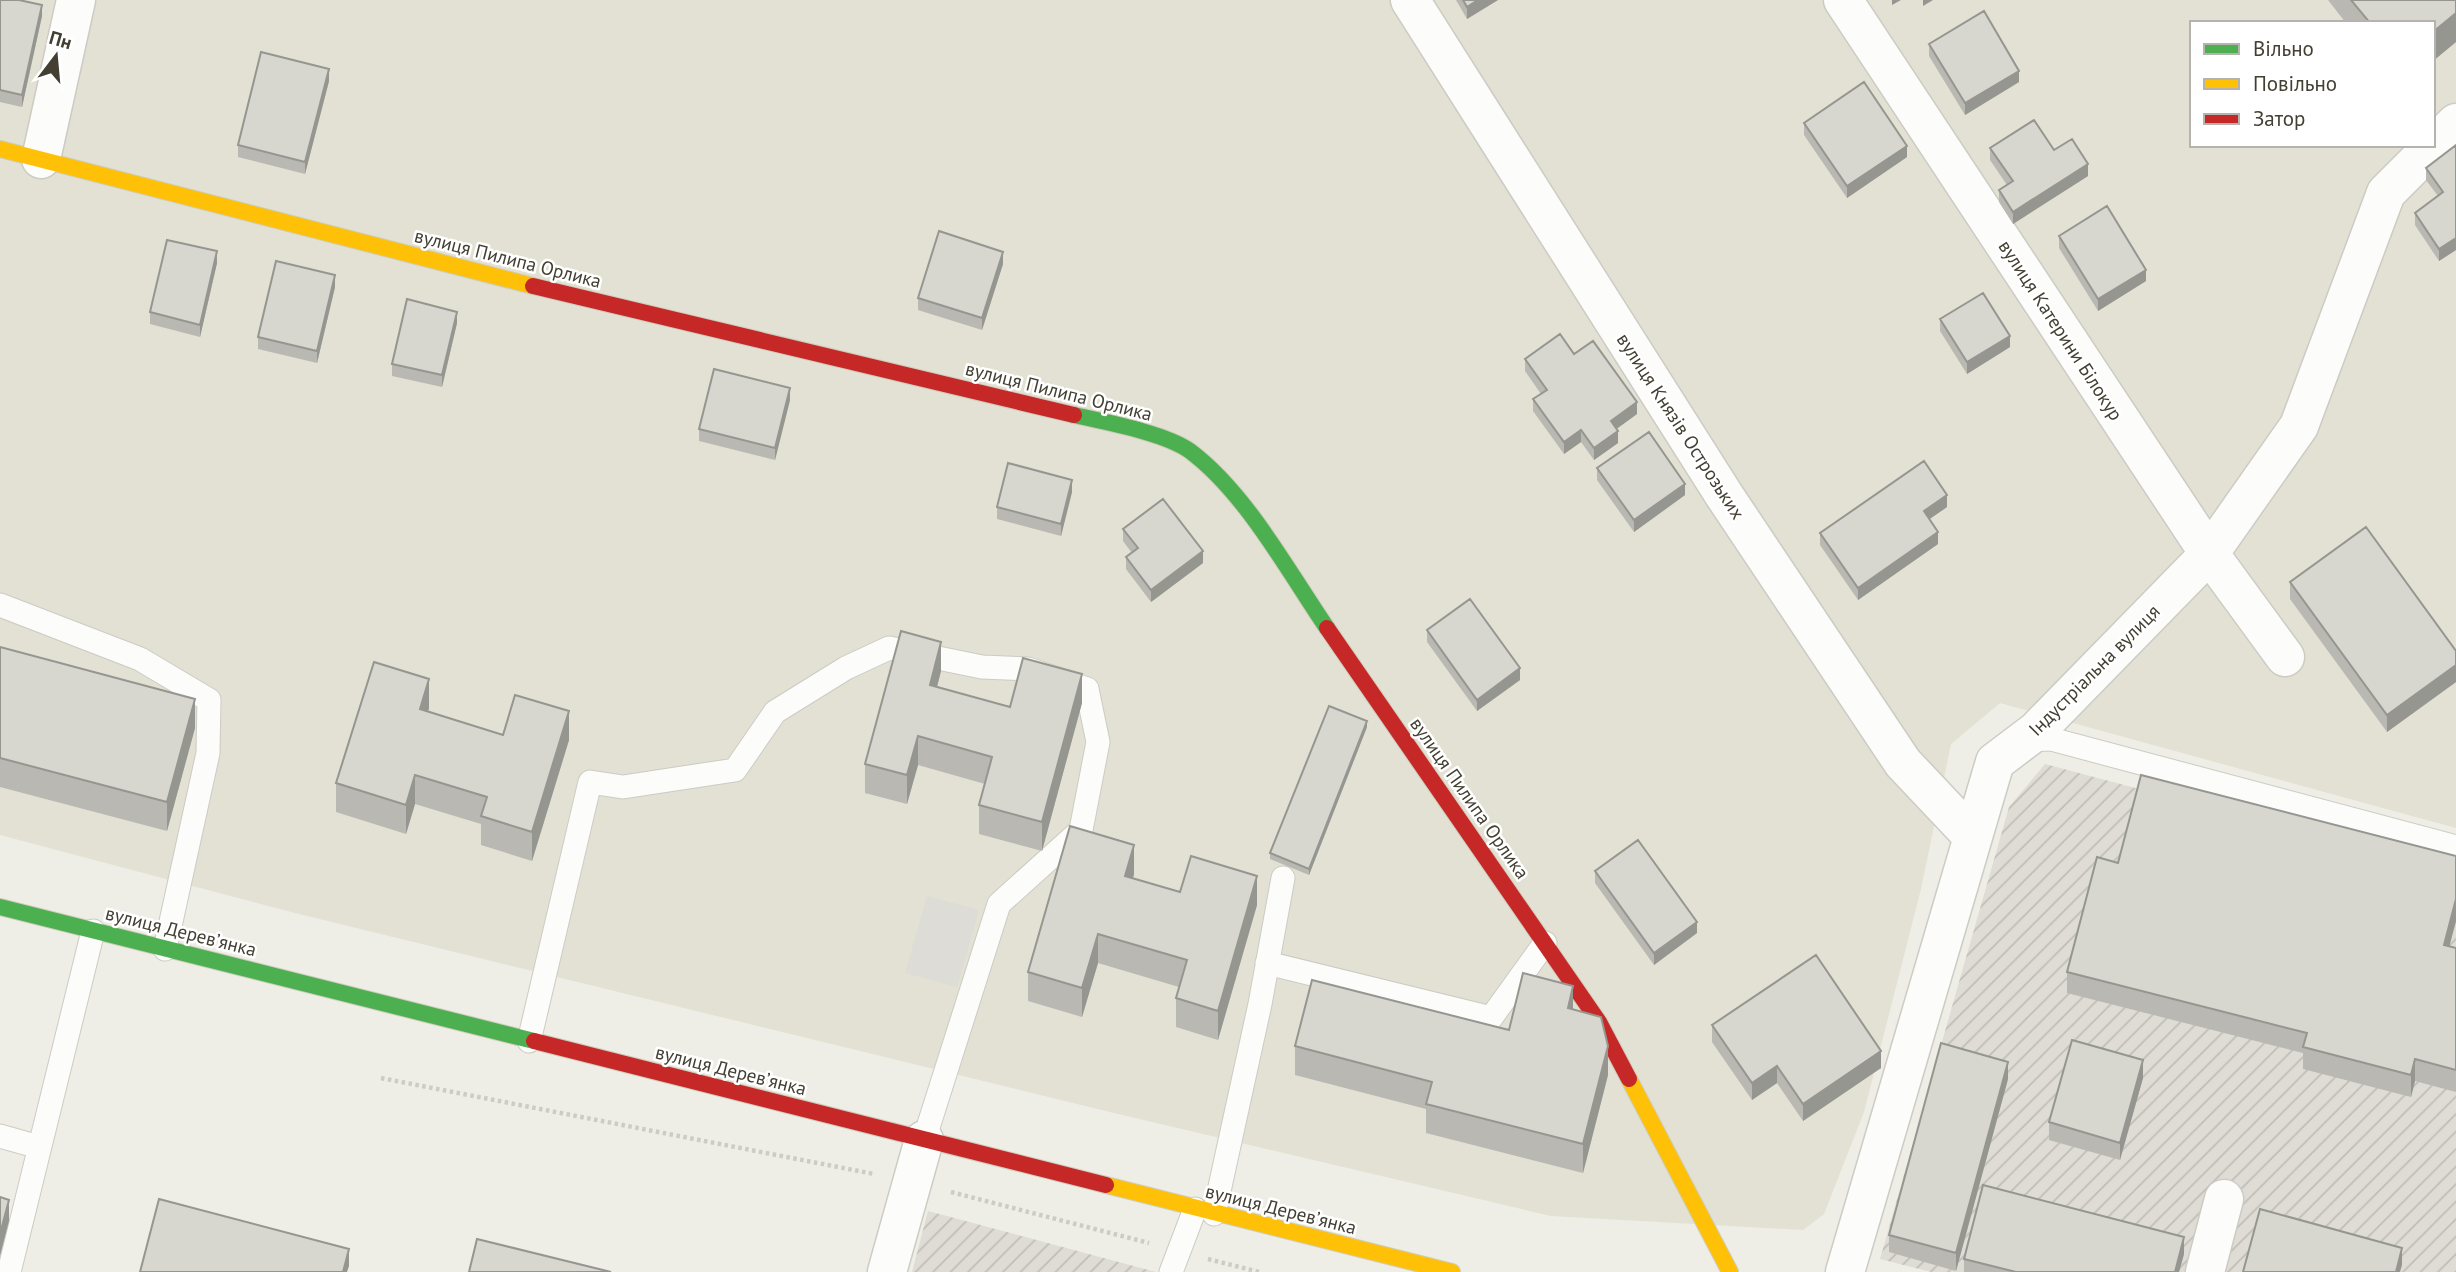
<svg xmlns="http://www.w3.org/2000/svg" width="2456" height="1272" viewBox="0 0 2456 1272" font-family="'PT Sans',sans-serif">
<defs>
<pattern id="industrial-furrows" width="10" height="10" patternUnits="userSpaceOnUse" patternTransform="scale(1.75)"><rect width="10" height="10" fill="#dedcd4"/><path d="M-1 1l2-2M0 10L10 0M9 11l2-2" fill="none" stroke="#c0beb6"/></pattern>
</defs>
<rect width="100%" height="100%" fill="#eeede6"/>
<path fill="#e3e1d3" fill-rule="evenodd" d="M0 0H2456V828L2000 703 1951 744 1921 889 1864 1112 1824 1214 1803 1230 1551 1216 1114 1113 295 913 0 835ZM2192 23H2433V145H2192Z"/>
<path fill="url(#industrial-furrows)" d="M2045 764 2456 873V1272H1931L1880 1259 2009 807Z
M928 1211 1156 1272H912Z"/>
<path fill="#dddcd6" d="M927 896 979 910 957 987 905 973Z"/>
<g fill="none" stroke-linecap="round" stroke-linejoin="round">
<g stroke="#cccbc4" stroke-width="25">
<path id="lane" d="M0 605 140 659 209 700 208 753 165 949
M2026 740 2051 739 2456 847
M1267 963 1491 1018 1545 943
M529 1041 590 782 623 787 735 770 775 712 846 668 889 648 982 667 1028 669 1087 689 1098 742 1081 830 999 904 924 1140
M0 1136 39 1147
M1214 1214 1260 1004 1283 878
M9 1272 93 931
M1171 1272 1195 1209"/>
</g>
<g stroke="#cccbc4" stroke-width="41">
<path id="street" d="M1410 0 1724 495 1903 763 1972 836
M1843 0 2206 549 2285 657
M41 159 76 0
M887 1272 924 1140
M1845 1272 1995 762 2036 731 2209 554 2299 426 2386 193 2456 123
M2205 1272 2224 1199"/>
</g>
<g stroke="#cecdbd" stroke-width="18">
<path id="fast" d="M1074 415C1105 422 1165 433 1190 451 1246 493 1288 571 1327 628
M0 907 534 1041"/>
</g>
<g stroke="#cecdbd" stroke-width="18">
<path id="slow" d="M0 149 533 286
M1629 1079 1730 1272
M1106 1185 1452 1272"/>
</g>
<g stroke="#cecdbd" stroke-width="18">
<path id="jam" d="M533 286 1074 415
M1327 628 1599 1022 1629 1079
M534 1041 1106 1185"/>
</g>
<path stroke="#cccbc5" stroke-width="4.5" stroke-dasharray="3.5 3.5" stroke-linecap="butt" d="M381 1078 874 1174
M951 1192 1149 1243
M1208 1259 1259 1272"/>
<use href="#lane" stroke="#fcfcfb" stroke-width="23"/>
<use href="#street" stroke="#fcfcfb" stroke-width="38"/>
<use href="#fast" stroke="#4caf50" stroke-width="16"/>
<use href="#slow" stroke="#ffc107" stroke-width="16"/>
<use href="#jam" stroke="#c62828" stroke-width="16"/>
</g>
<path fill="#b9b8b2" d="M0 0 42 16 22 107 0 102Z
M1456 0H1498L1467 19Z
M2328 0H2456V42L2433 61V23H2346Z
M1929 44 2019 82 1965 115 1929 56Z
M329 81 305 174 238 157V145Z
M1804 123 1907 157 1847 198 1804 135Z
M2456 145V250L2439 261 2415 225V213L2438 196 2426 180V168Z
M1990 148 2054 150 2088 176 2013 224 1999 202V190L2007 185 1990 160Z
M2059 236 2146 281 2098 311 2059 248Z
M217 263 200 337 150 324V312Z
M1003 264 982 330 918 310V298Z
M335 287 317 363 258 349V337Z
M1940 319 2010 347 1967 374 1940 331Z
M457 323 442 387 392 376V364Z
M1574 354 1637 414 1616 429 1618 443 1594 460 1581 442 1564 454 1533 411V399L1541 394 1525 371V359Z
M790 400 775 460 699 441V429Z
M1597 468 1685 495 1634 532 1597 480Z
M1072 492 1061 536 997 519V507Z
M1947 507 1929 519 1938 544 1858 600 1820 545V533Z
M1123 529 1203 563 1151 602 1126 569V557L1132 553 1123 541Z
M2290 582 2456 651V682L2387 732 2290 599Z
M1427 630 1520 680 1477 711 1427 642Z
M0 647 195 728 167 831 0 787Z
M941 671 937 687 1010 707 1082 703 1042 851 979 834V805L985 784 918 765 907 804 865 793V764Z
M429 708 428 711 503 735 569 740 532 861 481 845V824L415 804 406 834 336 812V783Z
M1367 727 1309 875 1270 859V853Z
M2456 856V921L2449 946 2456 948V1092L2415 1081 2411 1097 2303 1069V1053L2067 993V972L2118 863Z
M1595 871 1697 933 1654 965 1595 883Z
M1134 874 1133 879 1180 892 1257 905 1218 1040 1176 1027V998L1179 987 1098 963 1082 1017 1028 1001V972Z
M1573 1010 1608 1075 1583 1173 1426 1133V1109L1295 1075V1046L1509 1030Z
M1712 1025 1881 1068 1803 1121 1777 1083 1752 1100 1712 1042Z
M2143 1078 2120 1160 2049 1140V1122Z
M2008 1079 1956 1271 1889 1252V1235Z
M2184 1254 2179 1272H1964V1259Z"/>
<path fill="#969691" d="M1478 0H1498L1467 19V7Z
M1892 0H1901L1892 5Z
M1923 0H1933L1923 6Z
M42 5V16L22 107V95Z
M2456 13V42L2433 61V32Z
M329 69V81L305 174V162Z
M2019 71V82L1965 115V103Z
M1907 146V157L1847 198V186Z
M2088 164V176L2013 224V212Z
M2456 238V250L2439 261V249Z
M217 251V263L200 337V325Z
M1003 252V264L982 330V318Z
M2146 270V281L2098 311V299Z
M335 275V287L317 363V351Z
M457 312V323L442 387V375Z
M2010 336V347L1967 374V362Z
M790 388V400L775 460V448Z
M1637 402V414L1611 433V421Z
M1581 430V442L1564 454V442Z
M1618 431V443L1594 460V448Z
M1072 480V492L1061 536V524Z
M1685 484V495L1634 532V520Z
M1947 495V507L1924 523V511Z
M1938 532V544L1858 600V588Z
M1203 551V563L1151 602V590Z
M941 642V671L930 714V685Z
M2456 665V682L2387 732V715Z
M1520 668V680L1477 711V700Z
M1082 674V703L1042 851V822Z
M429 679V708L420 738V709Z
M195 699V728L167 831V802Z
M569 711V740L532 861V832Z
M1367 721V727L1309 875V869Z
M918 736V765L907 804V775Z
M415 775V804L406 834V805Z
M1134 845V874L1125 905V876Z
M1257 876V905L1218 1040V1011Z
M2456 899V921L2444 967V945Z
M1697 922V933L1654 965V953Z
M1098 934V963L1082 1017V988Z
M1573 986V1015L1568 1008Z
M1608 1046V1075L1583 1173V1144Z
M1881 1051V1068L1803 1121V1104Z
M2415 1059V1081L2411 1097V1075Z
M2143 1060V1078L2120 1160V1143Z
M2008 1062V1079L1956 1271V1253Z
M1777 1066V1083L1752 1100V1083Z
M9 1200V1221L0 1256V1234Z
M2184 1237V1254L2179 1272H2175Z
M2402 1248V1265L2400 1272H2396Z
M349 1249V1266L347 1272H343Z"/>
<path fill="#d7d6cf" stroke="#969691" stroke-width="2" d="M0 0H19L42 5 22 95 0 90Z
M1463 0H1478L1467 7Z
M2351 0H2456V13L2433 32V23H2370Z
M1984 11 2019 71 1965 103 1929 44Z
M261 52 329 69 305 162 238 145Z
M1864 82 1907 146 1847 186 1804 123Z
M2034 120 2054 150 2072 139 2088 164 2013 212 1999 190 2013 181 1990 148Z
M2456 145V238L2439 249 2415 213 2443 192 2426 168Z
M2107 206 2146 270 2098 299 2059 236Z
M939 231 1003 252 982 318 918 298Z
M167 240 217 251 200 325 150 312Z
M276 261 335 275 317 351 258 337Z
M1983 293 2010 336 1967 362 1940 319Z
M407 299 457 312 442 375 392 364Z
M1560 334 1574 354 1593 341 1637 402 1611 421 1618 431 1594 448 1581 430 1564 442 1533 399 1547 390 1525 359Z
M714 369 790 388 775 448 699 429Z
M1649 432 1685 484 1634 520 1597 468Z
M1924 461 1947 495 1924 511 1938 532 1858 588 1820 533Z
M1008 463 1072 480 1061 524 997 507Z
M1163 499 1203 551 1151 590 1126 557 1138 548 1123 529Z
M2366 527 2456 651V665L2387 715 2290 582Z
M1470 599 1520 668 1477 700 1427 630Z
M901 631 941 642 930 685 1010 707 1023 658 1082 674 1042 822 979 805 992 757 918 736 907 775 865 764Z
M0 647 195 699 167 802 0 758Z
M374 662 429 679 420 709 503 735 515 695 569 711 532 832 481 816 487 797 415 775 406 805 336 783Z
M1329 706 1367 721 1309 869 1270 853Z
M2141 775 2456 856V899L2444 945 2456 948V1070L2415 1059 2411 1075 2303 1047 2307 1033 2067 972 2097 857 2118 863Z
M1070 826 1134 845 1125 876 1180 892 1191 856 1257 876 1218 1011 1176 998 1187 960 1098 934 1082 988 1028 972Z
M1638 840 1697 922 1654 953 1595 871Z
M1816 955 1881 1051 1803 1104 1777 1066 1752 1083 1712 1025Z
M1523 973 1573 986 1568 1008 1601 1017 1608 1046 1583 1144 1426 1104 1432 1082 1295 1046 1312 980 1509 1030Z
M2072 1040 2143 1060 2120 1143 2049 1122Z
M1941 1043 2008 1062 1956 1253 1889 1235Z
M1983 1185 2184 1237 2175 1272H2016L1964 1259Z
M0 1197 9 1200 0 1234Z
M159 1199 349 1249 343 1272H140Z
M2260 1209 2402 1248 2396 1272H2243Z
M477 1239 611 1272H469Z"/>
<g text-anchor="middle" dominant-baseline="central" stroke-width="5" stroke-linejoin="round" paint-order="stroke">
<g font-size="19" fill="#434033" stroke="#fff">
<text transform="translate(508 258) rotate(14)">вулиця Пилипа Орлика</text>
<text transform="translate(2061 330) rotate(57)">вулиця Катерини Білокур</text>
<text transform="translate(1059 391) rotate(14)">вулиця Пилипа Орлика</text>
<text transform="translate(1681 426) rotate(57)">вулиця Князів Острозьких</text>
<text transform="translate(2094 670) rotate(-45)">Індустріальна вулиця</text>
<text transform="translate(1470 798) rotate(55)">вулиця Пилипа Орлика</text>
<text transform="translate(181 931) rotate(14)">вулиця Деревʼянка</text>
<text transform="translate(731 1070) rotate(14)">вулиця Деревʼянка</text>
<text transform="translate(1281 1209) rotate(14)">вулиця Деревʼянка</text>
</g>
</g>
<rect x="2190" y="21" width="245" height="126" fill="#ffffff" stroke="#b4b3ad" stroke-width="2"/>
<rect x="2204" y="44" width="35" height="10" fill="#4caf50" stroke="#b4b3ad" stroke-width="2"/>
<text x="2253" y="56" font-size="21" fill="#434033">Вільно</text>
<rect x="2204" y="79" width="35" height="10" fill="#ffc107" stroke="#b4b3ad" stroke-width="2"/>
<text x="2253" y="91" font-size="21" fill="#434033">Повільно</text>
<rect x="2204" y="114" width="35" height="10" fill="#c62828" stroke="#b4b3ad" stroke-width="2"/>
<text x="2253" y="126" font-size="21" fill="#434033">Затор</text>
<g transform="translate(56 56) rotate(16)" stroke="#ffffff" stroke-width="5" paint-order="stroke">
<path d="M0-5L12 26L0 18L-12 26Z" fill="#434033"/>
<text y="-10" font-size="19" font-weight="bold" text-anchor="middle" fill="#434033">Пн</text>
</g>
</svg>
